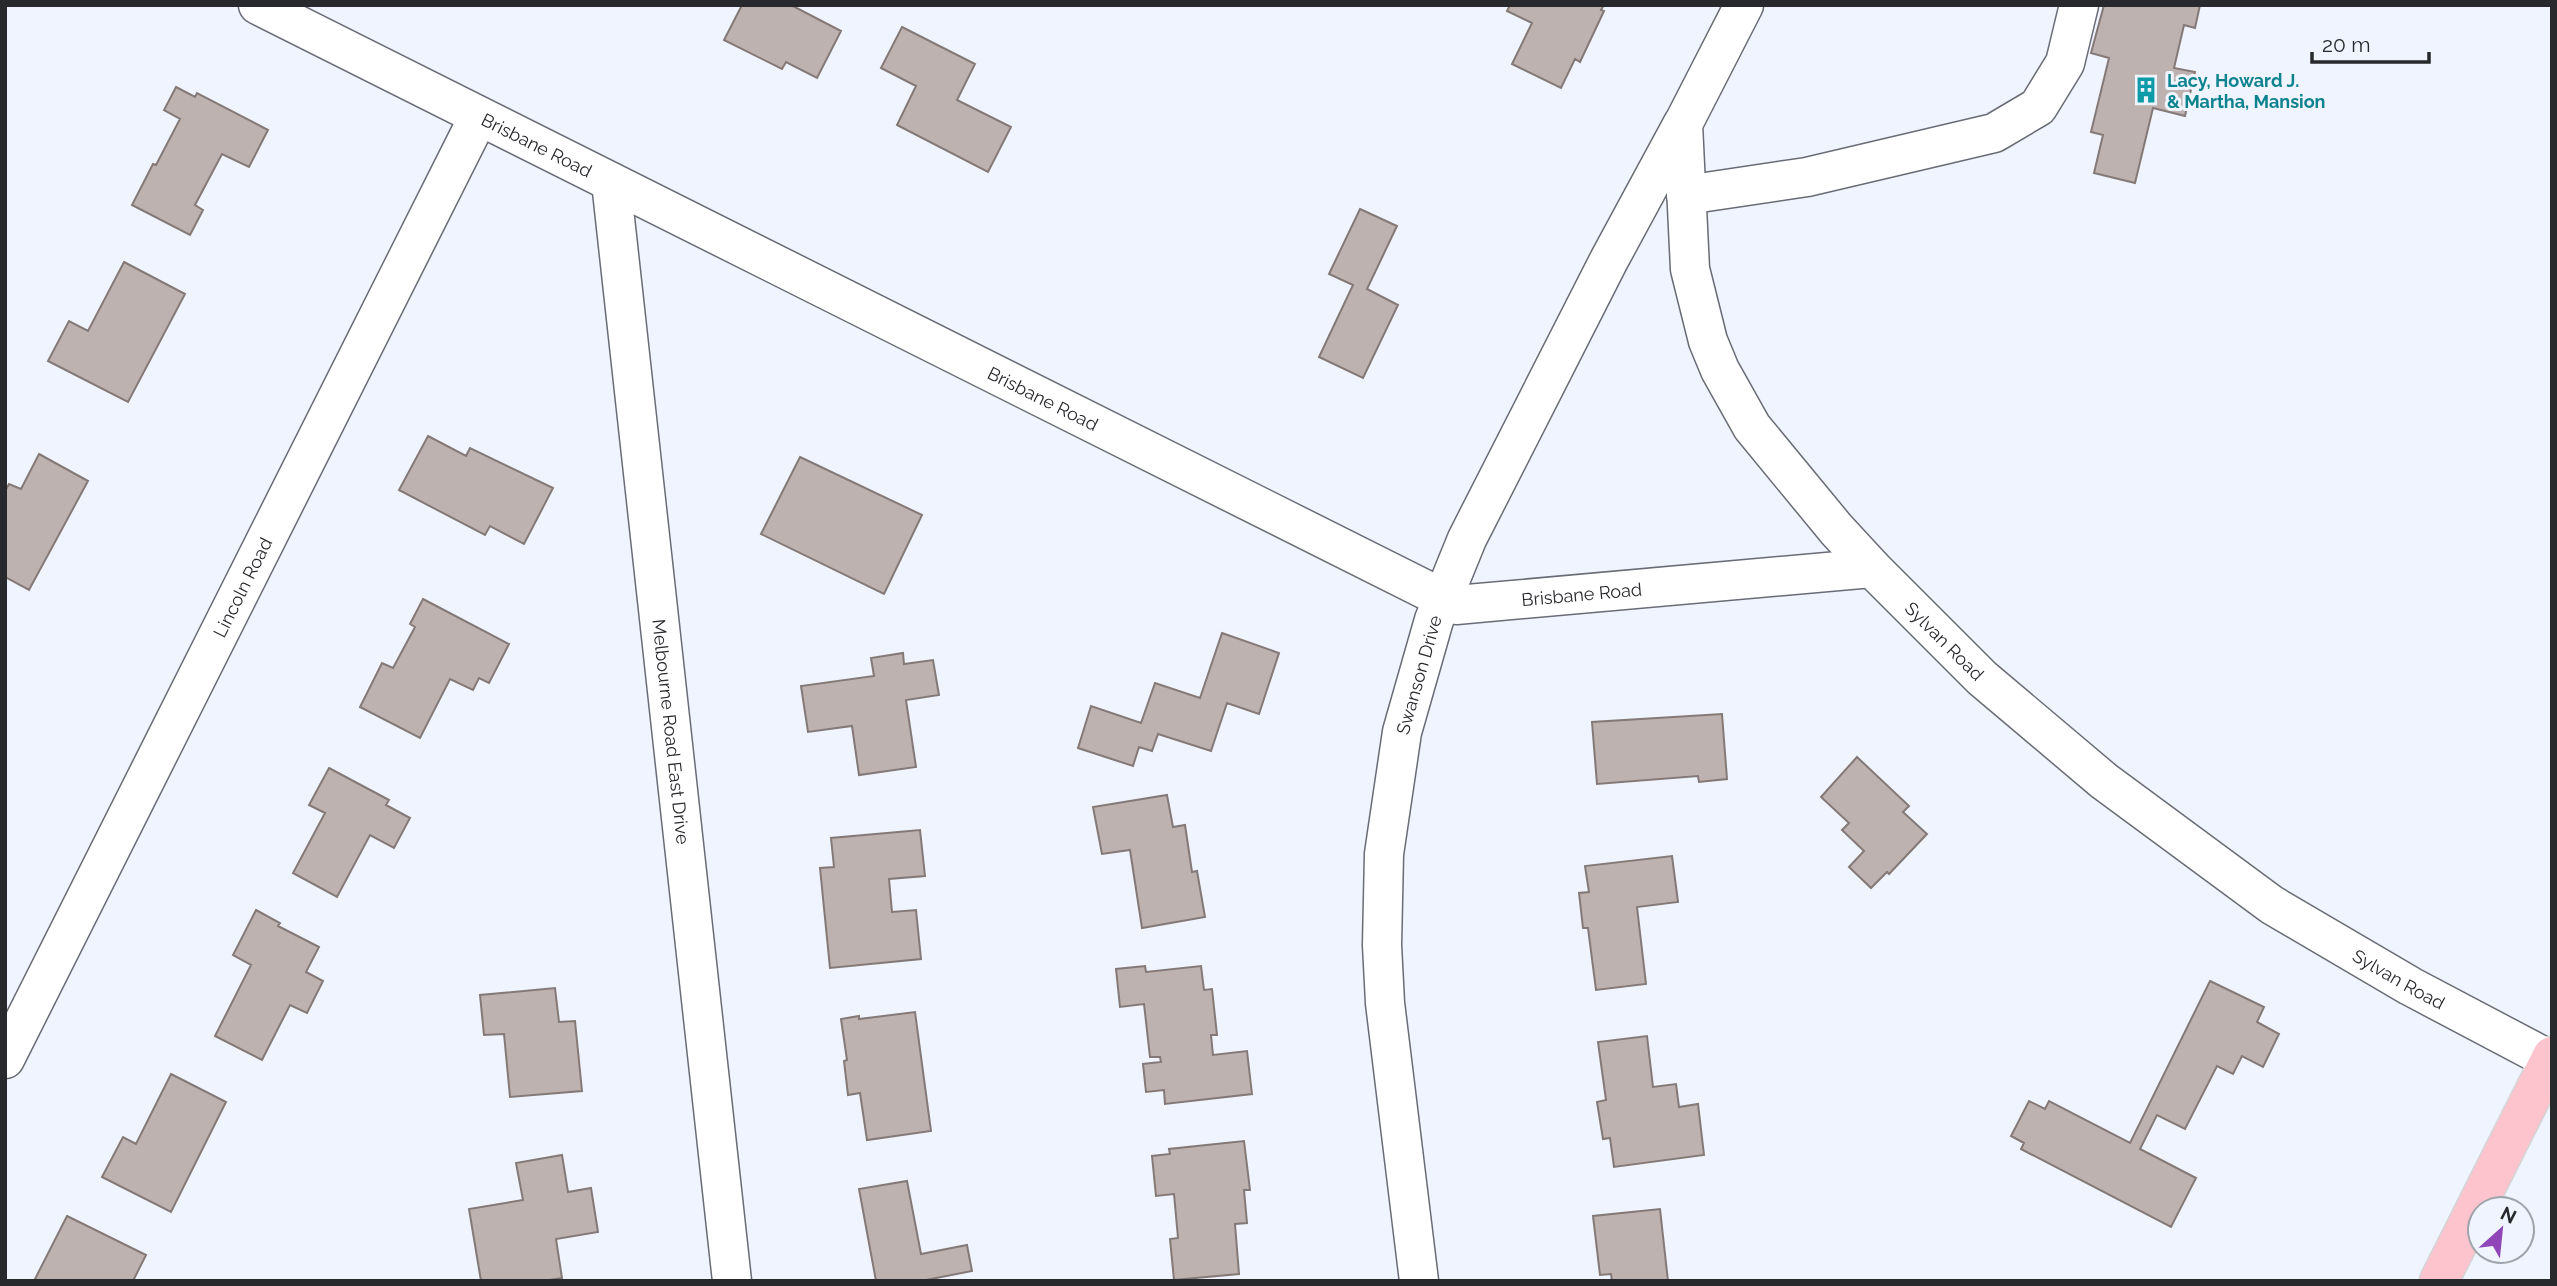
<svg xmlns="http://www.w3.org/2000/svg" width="2557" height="1286" viewBox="0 0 2557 1286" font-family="Raleway,sans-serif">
<rect width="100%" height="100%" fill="#eff4fe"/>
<path fill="#beb2b0" stroke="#847977" stroke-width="2" d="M742 5H791L841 31 817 78 786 62 782 69 724 40Z
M1510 5H1604L1601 10 1604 11 1580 62 1575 59 1561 88 1512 64 1532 23 1507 11Z
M2104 5H2200L2195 28 2184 25 2174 68 2195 72 2185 116 2153 108 2135 183 2094 173 2103 135 2091 132 2109 58 2091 53Z
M902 27 975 64 957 100 1011 127 988 172 897 125 916 86 881 68Z
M176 87 195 97 197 93 268 130 249 167 222 154 195 205 203 210 190 235 132 205 153 164 156 165 180 119 164 110Z
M1360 209 1397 226 1367 289 1398 305 1363 378 1319 357 1353 285 1329 274Z
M124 262 185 294 128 402 48 361 69 321 88 331Z
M428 436 466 456 470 448 553 488 524 544 490 526 485 535 399 490Z
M39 454 88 481 29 590 5 577V491L9 484 21 489Z
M800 457 922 515 884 594 761 534Z
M423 599 509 644 489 683 479 678 473 690 450 679 420 738 360 707 382 663 393 668 415 627 410 624Z
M1222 633 1279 653 1259 714 1227 703 1211 751 1158 734 1152 751 1139 747 1133 766 1078 748 1091 706 1141 723 1155 683 1200 698Z
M903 653 904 664 933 660 939 695 906 700 916 767 859 775 852 726 808 732 801 686 874 676 871 658Z
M1722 714 1727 779 1699 782 1698 776 1597 784 1592 722Z
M1857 757 1909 806 1903 812 1927 834 1889 874 1887 872 1871 888 1849 867 1864 851 1842 830 1849 823 1821 797Z
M329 768 389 800 386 805 410 818 394 848 370 835 337 897 293 873 325 813 309 805Z
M1167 795 1173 827 1185 825 1192 872 1197 871 1205 917 1142 928 1130 850 1102 854 1093 807Z
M920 830 925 876 889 879 892 912 916 910 921 959 830 968 820 868 834 867 831 838Z
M1672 856 1678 902 1637 907 1646 984 1596 990 1588 928H1583L1579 893 1589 892 1585 866Z
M256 910 280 923 278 926 319 947 306 972 323 981 307 1013 290 1005 262 1060 215 1036 251 965 233 955Z
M1145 966 1146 972 1201 966 1204 990 1212 989 1217 1035H1211L1213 1055 1247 1051 1252 1094 1165 1104 1164 1090 1146 1092 1143 1064 1161 1062 1160 1057H1150L1144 1004 1120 1007 1116 969Z
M2210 981 2264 1007 2257 1022 2279 1034 2263 1067 2242 1056 2233 1074 2217 1066 2185 1129 2157 1115 2140 1149 2196 1178 2171 1227 2021 1149 2024 1143 2011 1136 2029 1101 2045 1109 2049 1101 2130 1143Z
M555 988 559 1022 575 1021 582 1091 510 1097 504 1034 484 1035 480 995Z
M915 1012 931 1131 867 1140 860 1093 848 1095 844 1061 847 1060 841 1019 859 1016V1019Z
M1647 1036 1653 1087 1676 1084 1679 1107 1698 1104 1704 1155 1614 1167 1610 1138 1603 1139 1597 1102 1606 1100 1598 1042Z
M171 1074 226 1102 171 1212 102 1177 123 1137 136 1144Z
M1244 1141 1250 1190H1244L1247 1223 1235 1224 1239 1274 1174 1280 1170 1239 1178 1238 1174 1194 1156 1196 1152 1156 1170 1154 1169 1149Z
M562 1155 568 1192 591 1188 598 1232 556 1239 562 1278 543 1281H481L469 1209 523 1200 516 1163Z
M907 1181 921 1254 967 1245 972 1271 921 1281H876L859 1189Z
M1660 1209 1668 1281H1612L1611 1274 1600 1275 1593 1216Z
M67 1216 146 1255 133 1281H34Z"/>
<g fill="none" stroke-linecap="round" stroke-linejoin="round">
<g stroke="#696c75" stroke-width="41">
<g id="minor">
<path id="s1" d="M258 5 1456 605 1872 568"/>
<path id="s2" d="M1744 5 1683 124 1690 269 1708 341 1720 370 1752 427 1836 529 1872 568 1982 678 2104 781 2272 905 2410 986 2550 1060"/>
<path id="s3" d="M611 182 732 1281"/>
<path d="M1686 195 1807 177 1994 133 2038 107 2065 63 2079 5"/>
<path id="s4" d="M5 1059 479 116"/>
<path id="s5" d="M1419 1281 1385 1003 1382 945 1384 854 1402 732 1434 620 1467 539 1609 260 1682 125"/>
</g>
</g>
<g stroke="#d4d4d5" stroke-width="41">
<path id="major" d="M2439 1281 2552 1056"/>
</g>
<use href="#minor" stroke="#fff" stroke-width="38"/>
<use href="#major" stroke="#fdc4ce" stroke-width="38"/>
</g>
<defs>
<g id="building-bare" transform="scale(2.1)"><path d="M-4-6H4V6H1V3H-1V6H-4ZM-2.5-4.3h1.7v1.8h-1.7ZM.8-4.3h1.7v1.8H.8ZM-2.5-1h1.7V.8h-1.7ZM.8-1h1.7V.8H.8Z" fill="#0f9aa8" stroke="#eff4fe" stroke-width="2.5" paint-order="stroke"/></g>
</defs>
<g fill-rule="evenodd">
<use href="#building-bare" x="2146" y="90"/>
</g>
<g text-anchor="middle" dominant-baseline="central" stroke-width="6" stroke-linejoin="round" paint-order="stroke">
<g font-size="18" font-weight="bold" fill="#0d838f" stroke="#eff4fe" text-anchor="start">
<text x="2167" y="80">Lacy, Howard J.<tspan x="2167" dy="21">&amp; Martha, Mansion</tspan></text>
</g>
<g font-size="18" fill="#28292d" stroke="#eff4fe">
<text stroke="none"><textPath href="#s1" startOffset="312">Brisbane Road</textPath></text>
<text stroke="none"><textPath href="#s1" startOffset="878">Brisbane Road</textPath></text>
<text stroke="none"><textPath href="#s4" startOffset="528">Lincoln Road</textPath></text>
<text stroke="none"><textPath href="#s1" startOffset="1466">Brisbane Road</textPath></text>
<text stroke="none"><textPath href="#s2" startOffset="738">Sylvan Road</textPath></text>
<text stroke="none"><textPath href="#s5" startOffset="612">Swanson Drive</textPath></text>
<text stroke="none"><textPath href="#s3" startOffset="553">Melbourne Road East Drive</textPath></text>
<text stroke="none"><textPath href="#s2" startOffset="1306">Sylvan Road</textPath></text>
</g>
</g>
<rect width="2557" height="1286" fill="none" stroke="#28292d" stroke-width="14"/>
<g transform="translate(2501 1230) rotate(27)"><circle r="33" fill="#eff4fe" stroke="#9fa3aa" stroke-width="2"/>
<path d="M0-5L12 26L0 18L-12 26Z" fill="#9046b8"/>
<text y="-10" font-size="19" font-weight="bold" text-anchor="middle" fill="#28292d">N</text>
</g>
<path d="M2312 52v10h117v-10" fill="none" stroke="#28292d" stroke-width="3.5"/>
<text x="2322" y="52" font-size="21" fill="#28292d" stroke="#eff4fe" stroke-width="5" paint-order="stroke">20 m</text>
</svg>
